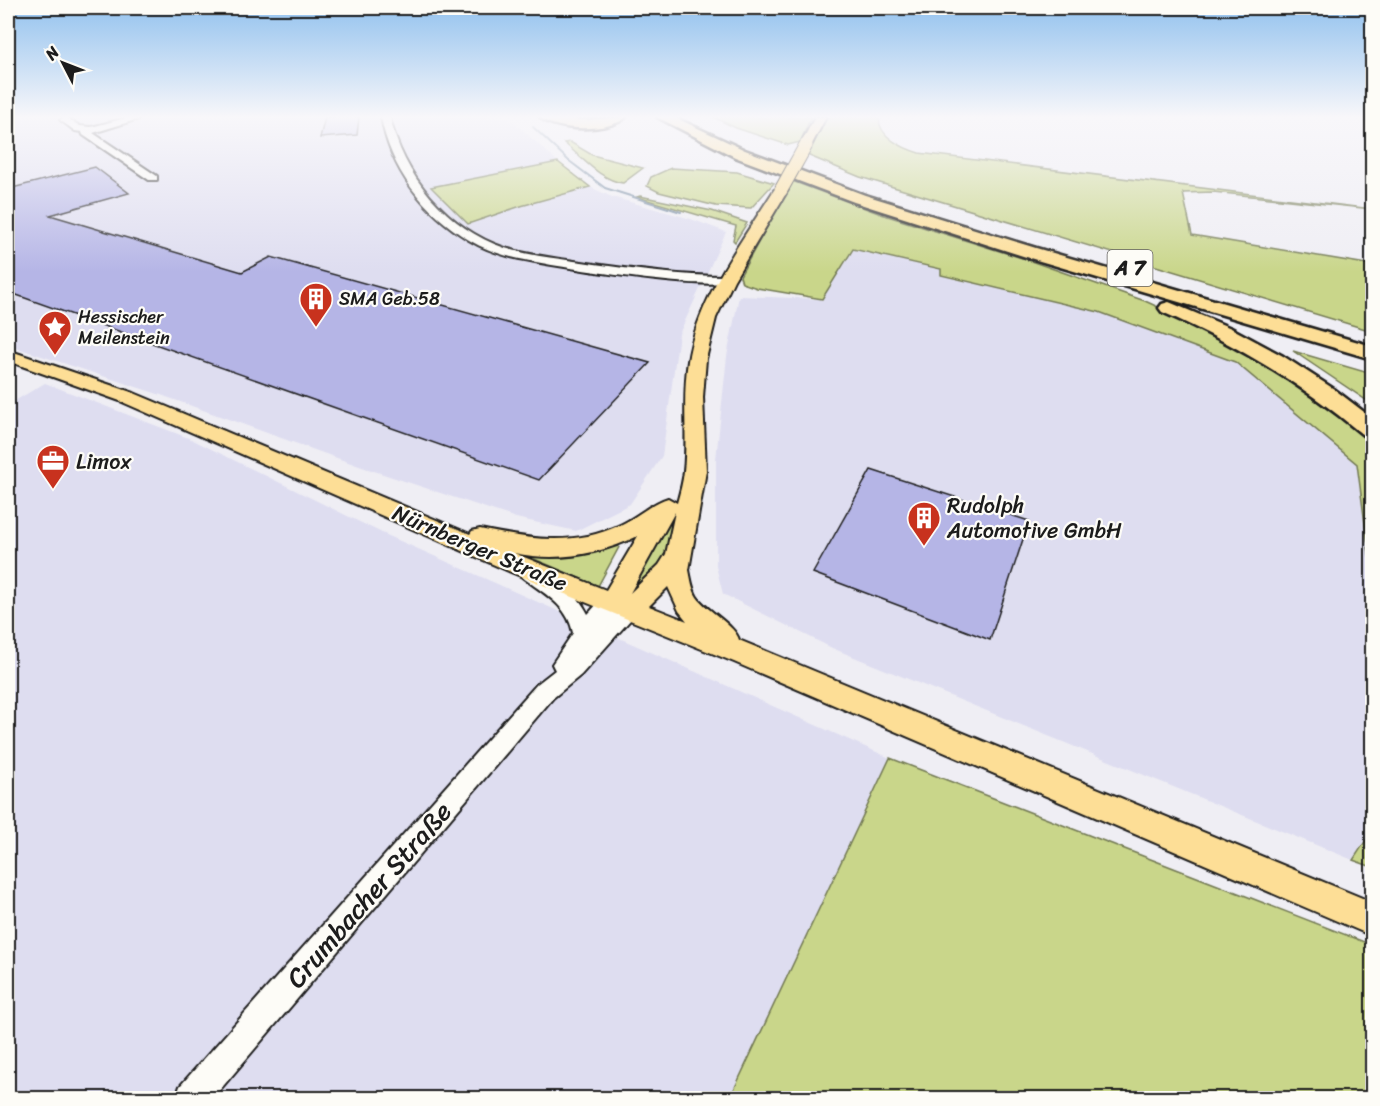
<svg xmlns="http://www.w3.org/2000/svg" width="1380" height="1106" viewBox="0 0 1380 1106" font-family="Sriracha,sans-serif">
<rect width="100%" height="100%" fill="#efeef4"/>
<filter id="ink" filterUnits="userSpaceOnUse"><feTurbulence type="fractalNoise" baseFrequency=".0167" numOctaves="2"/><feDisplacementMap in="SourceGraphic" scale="12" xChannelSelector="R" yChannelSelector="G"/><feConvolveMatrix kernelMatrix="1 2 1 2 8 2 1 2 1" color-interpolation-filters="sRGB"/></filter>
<g filter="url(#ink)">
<path fill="#deddf0" d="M8 117H508L558 162 590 187 612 197 691 219 726 232 679 334 662 456 630 504 576 531 516 518 362 467 161 395 8 345Z
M853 249 941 269V275L1099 312 1235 362 1357 464 1372 570V831L1353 860 832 648 723 594 716 566V459L727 356 739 296 822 299Z
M45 383 191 439 382 533 890 758 730 1098H8V405Z"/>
<path fill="#c9d68a" stroke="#727953" stroke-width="1.5" d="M713 117H811L800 142 788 145 736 128Z
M827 117H879C878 137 903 148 919 153L1372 209 1213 192 1183 193 1192 235 1372 265V331L860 177 807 155Z
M570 142 592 155 643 168 623 183C600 180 582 157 564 143Z
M558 162 590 187 521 206 468 224 431 187Z
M671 168 737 172 774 183 751 208 716 206 659 192 647 186 651 177Z
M792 181 881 214 1025 259 1145 301 1230 340 1370 431 1372 433V576L1357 464 1235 362 1099 312 941 275V269L853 249 822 299 757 288 742 283 740 276Z
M640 196 712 211 747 223 735 242 733 240 736 226 637 197Z
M1293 351 1372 374V404Z
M679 505 670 554 639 587 631 589Z
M618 541 619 547 598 586 525 555 526 551Z
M890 758 1372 945V1098H730Z
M1372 831V867L1353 860Z"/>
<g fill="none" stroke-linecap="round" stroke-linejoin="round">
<path stroke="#748aa0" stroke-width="2" d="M533 127 568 160 605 188 681 212"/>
</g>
<path fill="#b5b5e6" stroke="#1c1c1c" stroke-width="1.5" d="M325 117H359L357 135 320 138Z
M95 167 129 193 50 215 242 272 271 257 650 363 539 480 8 292V189Z
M871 470 1029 521 990 640 813 573Z"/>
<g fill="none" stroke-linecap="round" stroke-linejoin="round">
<g stroke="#1c1c1c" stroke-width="4">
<path id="minor" d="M130 117H145L93 133 157 176V180H149L83 135 82 132 75 131 60 120 65 117 80 126 91 127Z
M381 117H390C402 175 448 229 505 248 534 257 565 259 595 264 638 270 682 276 726 276L732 280C718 294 539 264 511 257 496 253 482 248 469 240 424 213 390 169 381 117Z
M529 565C552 572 578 593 588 614 598 604 604 592 619 596L622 602 621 605 630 601 637 603 640 609 581 675 553 698 213 1098H176L180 1086 537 684 555 670 552 664 573 633C568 605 543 593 522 577L519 572 522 567Z"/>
</g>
<g stroke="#1c1c1c" stroke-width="4">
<path id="major" d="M815 117H826L810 148H802L800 145Z
M781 186 788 190 734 280 716 318 706 359 703 397 706 471 689 570C691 579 692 589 697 597 707 611 736 626 739 640L1372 902V936L734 662 513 573 120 401 8 361V350L134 393 470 534 472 531 480 529C528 539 574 547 620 525 636 518 651 503 668 498L677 503C680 492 683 482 684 471 688 435 682 398 688 361 698 298 741 243 774 190ZM675 512 666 554 659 565 630 593ZM638 536 606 590 514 553C556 562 599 555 638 536ZM668 587 679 611 687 621 649 606Z"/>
</g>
<g stroke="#1c1c1c" stroke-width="5">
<path id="highway" d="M540 117 583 120 626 117C611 132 555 132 540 117Z
M657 117H674L745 150 865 195 1036 248 1372 346V359L1023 256 854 202 735 157Z
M1169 302 1231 328 1283 356 1334 389 1372 418V437L1363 435C1302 384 1236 344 1162 312L1159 308 1162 304Z"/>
</g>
<use href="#minor" fill="#fdfcf7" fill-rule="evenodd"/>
<use href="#major" fill="#fdde96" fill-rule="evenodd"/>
<use href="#highway" fill="#fdde96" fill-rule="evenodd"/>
<g stroke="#1c1c1c" stroke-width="15" stroke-linecap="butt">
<path id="major-bridge" d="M781 190 806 145"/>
</g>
<use href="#major-bridge" stroke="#fdde96" stroke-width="13"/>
</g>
</g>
<linearGradient id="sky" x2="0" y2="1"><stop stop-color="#91c1ee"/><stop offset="0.43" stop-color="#f8f7fa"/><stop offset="1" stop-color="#f8f7fa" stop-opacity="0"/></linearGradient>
<rect width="1380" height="272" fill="url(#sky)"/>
<defs>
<g id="building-pin" transform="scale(1.725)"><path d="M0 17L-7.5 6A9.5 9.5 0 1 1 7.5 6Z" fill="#c8321e" stroke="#fdfcf7"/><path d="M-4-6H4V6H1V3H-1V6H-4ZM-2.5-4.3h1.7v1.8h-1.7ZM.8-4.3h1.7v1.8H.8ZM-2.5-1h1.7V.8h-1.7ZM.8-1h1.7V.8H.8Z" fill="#fff"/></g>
<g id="sight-pin" transform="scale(1.725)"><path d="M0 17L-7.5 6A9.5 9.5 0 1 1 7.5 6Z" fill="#c8321e" stroke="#fdfcf7"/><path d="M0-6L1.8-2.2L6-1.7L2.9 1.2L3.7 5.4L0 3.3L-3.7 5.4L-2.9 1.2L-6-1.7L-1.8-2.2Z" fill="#fff"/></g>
<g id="office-pin" transform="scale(1.725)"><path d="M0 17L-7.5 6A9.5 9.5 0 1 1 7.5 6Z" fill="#c8321e" stroke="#fdfcf7"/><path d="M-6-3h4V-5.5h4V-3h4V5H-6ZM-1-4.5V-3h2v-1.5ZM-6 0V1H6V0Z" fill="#fff"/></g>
</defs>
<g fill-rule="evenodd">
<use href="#building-pin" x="316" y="299"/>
<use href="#sight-pin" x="55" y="327"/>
<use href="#office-pin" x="53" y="461"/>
<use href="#building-pin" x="924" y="518"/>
</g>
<g text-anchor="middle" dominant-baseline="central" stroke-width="4.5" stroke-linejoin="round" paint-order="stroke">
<g font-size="18" fill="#1c1c1c" stroke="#fdfcf7" text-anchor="start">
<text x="339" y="299">SMA Geb.58</text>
<text x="78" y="317">Hessischer<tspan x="78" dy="21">Meilenstein</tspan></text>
</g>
<rect fill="#fdfcf7" stroke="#605f5e" stroke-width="1.5" x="1107.5" y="250" width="45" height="36" rx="4.5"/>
<g font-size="21" font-weight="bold" fill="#1c1c1c">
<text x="1130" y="268">A 7</text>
</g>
<g font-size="22" fill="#1c1c1c" stroke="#fdfcf7" text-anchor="start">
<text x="76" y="461">Limox</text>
<text x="947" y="505">Rudolph<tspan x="947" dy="25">Automotive GmbH</tspan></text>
</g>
<g font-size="22" fill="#1c1c1c" stroke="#fdfcf7">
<text transform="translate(480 548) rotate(23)">Nürnberger Straße</text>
</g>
<g font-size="27" fill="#1c1c1c" stroke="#fdfcf7">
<text transform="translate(369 895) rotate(-49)">Crumbacher Straße</text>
</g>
</g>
<rect width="1380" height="1106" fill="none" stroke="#fdfcf7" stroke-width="30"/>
<rect x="15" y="15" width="1350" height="1076" fill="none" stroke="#1c1c1c" stroke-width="2" filter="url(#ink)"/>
<g transform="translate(63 63) rotate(312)" stroke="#fdfcf7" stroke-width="4.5" paint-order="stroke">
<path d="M0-4.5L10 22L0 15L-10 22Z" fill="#1c1c1c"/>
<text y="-9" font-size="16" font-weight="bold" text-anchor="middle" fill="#1c1c1c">N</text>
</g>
</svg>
